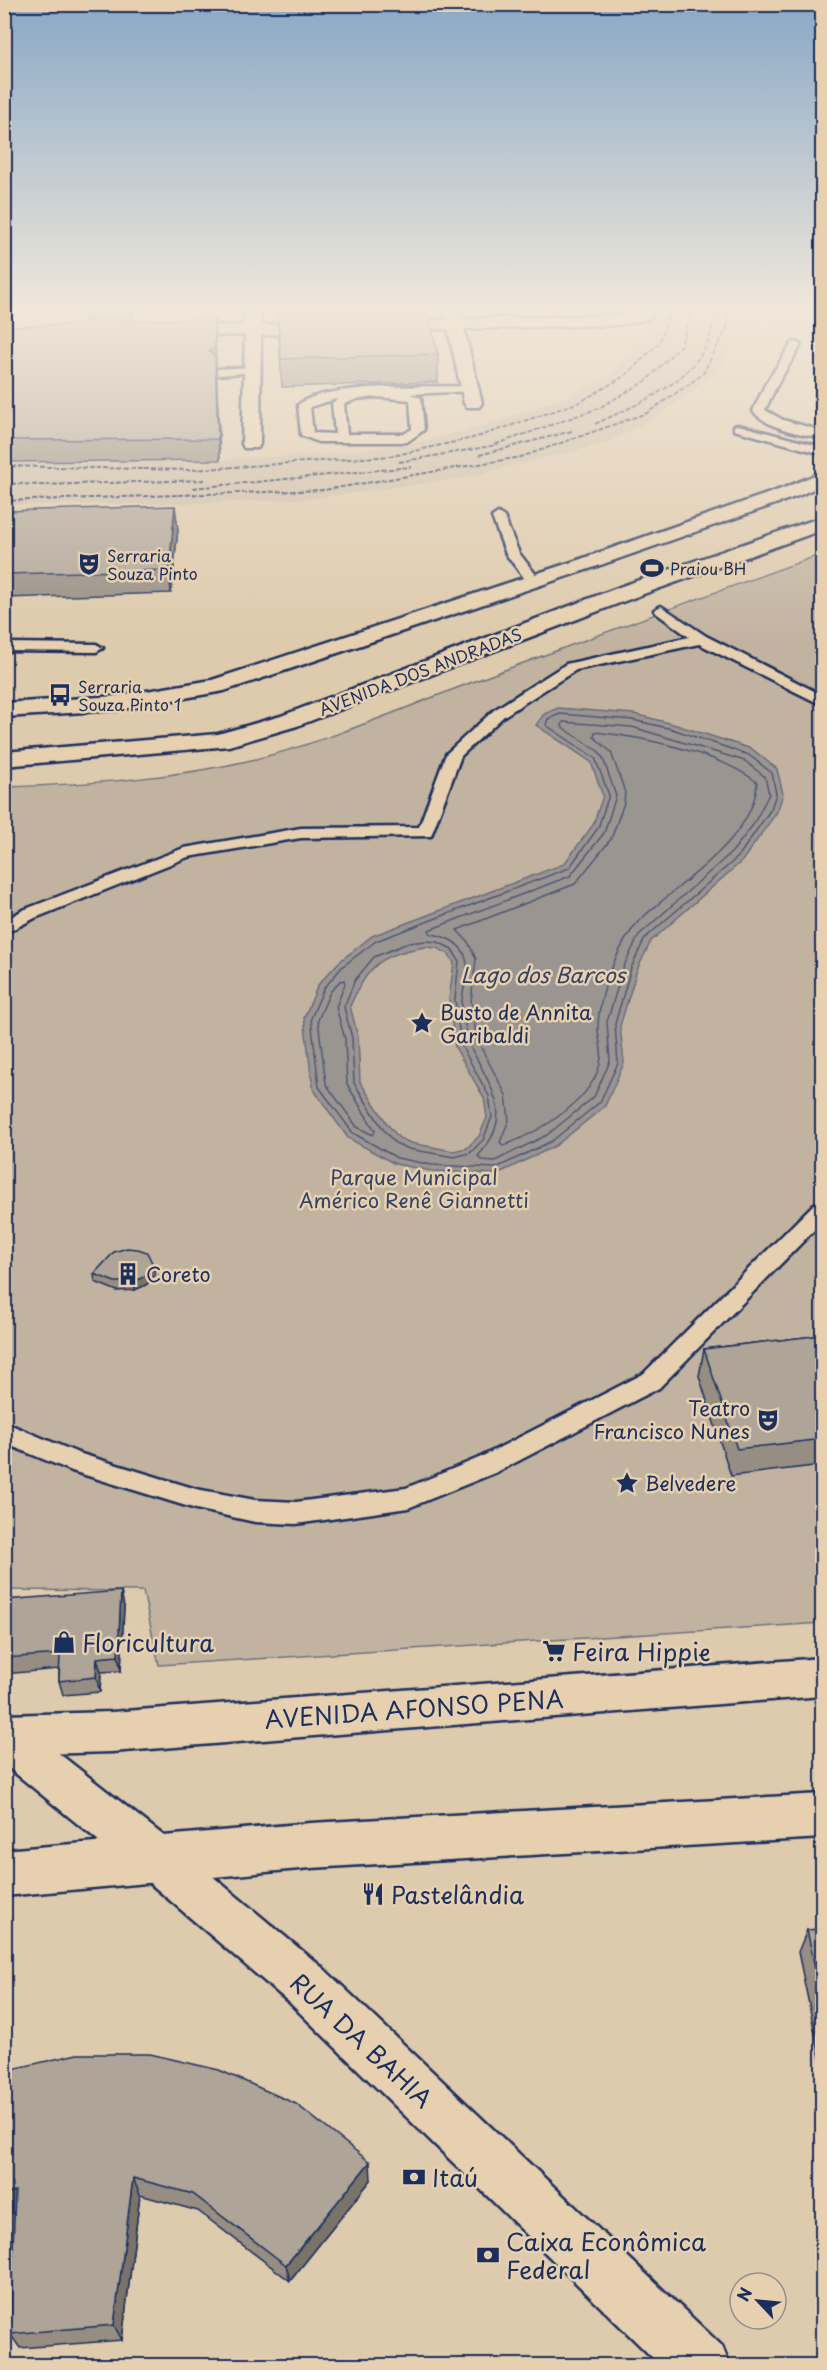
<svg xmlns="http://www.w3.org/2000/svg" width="827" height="2370" viewBox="0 0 827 2370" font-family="'Playpen Sans',sans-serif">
<rect width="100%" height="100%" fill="#decaac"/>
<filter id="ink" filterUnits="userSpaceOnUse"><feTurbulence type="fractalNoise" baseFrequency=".0167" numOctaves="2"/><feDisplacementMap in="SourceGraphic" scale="12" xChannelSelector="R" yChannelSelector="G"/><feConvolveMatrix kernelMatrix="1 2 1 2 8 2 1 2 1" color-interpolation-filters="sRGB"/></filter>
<g filter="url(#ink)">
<path fill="#ccbca5" d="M657 310H735L733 343 724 362 687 396 650 420 606 443 462 478 309 499 200 503 5 505V462L220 460 337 453 410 444 481 427 567 396 607 377 632 347Z"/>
<path fill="#c2b3a0" stroke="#6e717f" stroke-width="1.5" d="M822 554V1623L159 1665 143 1591 5 1590V787C90 784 172 779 256 759 332 740 405 707 478 680 592 637 707 595 822 554Z"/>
<path fill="#9b9592" stroke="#686c7d" stroke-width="1.5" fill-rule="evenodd" d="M558 708 634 714 673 724 752 749 777 769 783 794 777 812 742 861 651 941 637 970 620 1026 624 1063 605 1106 555 1146 497 1174 432 1171 395 1164 348 1138 313 1089 304 1018 318 985 339 962 372 936 564 864 593 825 603 796 591 762 536 725 544 714ZM425 947 437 948 449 954 454 963 449 999 455 1047 484 1098 487 1118 479 1136 467 1148 453 1151 411 1143 399 1138 388 1125 360 1082 358 1036 350 1006C368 966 380 954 425 947Z"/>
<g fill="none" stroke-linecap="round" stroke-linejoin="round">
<path stroke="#4e5873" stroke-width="1.5" d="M560 714 633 720 672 729 749 755 772 773 776 794 771 809 738 857 645 938 631 968 615 1024 618 1063 600 1102 552 1141 496 1168 432 1165 397 1158 353 1133 319 1087 311 1018 324 988 343 966 376 941 569 868 598 828 609 795 595 758 546 725 548 719Z
M563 722 632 727 745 761 765 777 769 794 753 825 732 852 639 935 624 966 607 1022 610 1061 594 1097 547 1135 495 1161 481 1160 478 1156C510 1121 498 1099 478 1061 474 1053 468 1045 467 1036 466 1025 461 1011 462 1000 463 986 470 973 466 959 462 943 446 936 431 934L429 930 570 876 604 833 616 796 603 758 598 751 562 727Z
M595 732C643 737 719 753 757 782 756 830 698 871 663 900 653 909 641 917 633 928 615 953 599 995 598 1026 597 1037 603 1047 601 1058 596 1100 539 1132 503 1146L500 1142 509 1120 506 1095 477 1040 471 1001 476 959 468 942 457 930 575 884 611 839 624 803 625 792 611 752 594 737Z
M426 941 438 942 452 949 459 961 455 999 461 1045 489 1096 492 1117 483 1140 470 1153 454 1157 409 1149 395 1143 383 1129 354 1083 352 1038 344 1007 355 980 374 957 408 943Z
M344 980 345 984 336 1007 345 1039 347 1084 375 1131 373 1135 357 1127 326 1084 318 1020 330 992 340 981Z"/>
<g stroke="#1b2f5e" stroke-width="5">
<path id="service" d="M796 342 801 345 777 385 765 410 783 420 822 431V438C801 434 768 429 753 411L765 385 792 343Z
M254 367 259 370 258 372 218 375 213 372 218 369Z
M470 386 474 387V391L410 394 421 398 424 430 407 442H318L301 435 298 405C323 382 434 387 470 386ZM376 397 410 400 412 429 404 434H347L344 404 357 399ZM339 398 332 403 335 434 313 433 310 407Z
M738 425 822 447V454L734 430V426Z
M498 513 504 517 519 553 540 580 538 583H528L506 554 492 517Z
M661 606 706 636 822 695V705L699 644 576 670 504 716 461 756 431 836 301 838 188 857 35 918 4 934V921L23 910 184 848 301 828 419 827 446 754 494 710 566 664 689 637 656 613 654 610Z
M4 643 96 644 103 648 96 652 4 651Z
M822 1201V1222L659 1388 497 1472 408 1508 296 1524 255 1522 196 1509 72 1471 4 1443V1422L78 1453 196 1489 255 1500 296 1502 406 1488 479 1458 643 1374 814 1204Z"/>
</g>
<g stroke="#1b2f5e" stroke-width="5">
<path id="minor" d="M244 310H260L261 325 324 323 332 328 324 333 261 335 260 444 258 448H244L242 444 245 335 171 337 163 332 171 327 244 325Z
M444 310H460L462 319 619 315 639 310H655L649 319 619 325 464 329 482 403 479 407H467L464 403 448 329 387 331 379 326 387 321 446 320Z"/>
</g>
<g stroke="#1b2f5e" stroke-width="5">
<path id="tertiary" d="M4 1716 19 1722 169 1840 324 1969 722 2346 730 2366H661L290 2003 137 1872 4 1764Z"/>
</g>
<g stroke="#1b2f5e" stroke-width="5">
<path id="secondary" d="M822 1658V1696L112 1752 4 1755V1715L112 1712Z
M822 1794V1838L311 1868 4 1896V1850L311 1823Z"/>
</g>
<g stroke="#1b2f5e" stroke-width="5">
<path id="primary" d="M822 472V485L798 496 592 568 224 691 117 710 4 717V703L117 696 212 680 578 560 784 488Z
M822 517V530L638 596 297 726 229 746 4 766V752L218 734 281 716 622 586Z"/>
</g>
<use href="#service" fill="#e6d0af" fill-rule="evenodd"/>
<use href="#minor" fill="#e6d0af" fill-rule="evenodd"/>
<use href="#tertiary" fill="#e6d0af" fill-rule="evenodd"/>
<use href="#secondary" fill="#e6d0af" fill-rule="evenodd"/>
<use href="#primary" fill="#e6d0af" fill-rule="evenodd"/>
<path stroke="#1b2f5e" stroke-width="2" stroke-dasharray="5 2" stroke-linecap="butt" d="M595 424C637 404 696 383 711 333 713 326 713 318 714 310
M479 455 572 431
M399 462 491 446 599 408 646 381 681 345 689 318 688 310
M4 466 191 470 392 456 477 437 580 402 625 376 659 343 668 317 667 310
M4 483 40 485 205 480
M193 488 411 467
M4 501 324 490 521 457 647 413 702 375 728 326 727 310"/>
</g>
<path fill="#968d83" stroke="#1b2f5e" stroke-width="1.5" d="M85 310H133V321L214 319 220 460 4 462V327L82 324 85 322Z
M277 310 438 354V382L282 387Z
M4 511 178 529 171 593 4 598Z
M94 1274 155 1275 146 1285 135 1290 117 1291 95 1282Z
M822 1335V1465L731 1476 699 1376 704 1349Z
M4 1600 124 1606 121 1671 101 1672 100 1692 63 1695 59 1681V1669L4 1674Z
M822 1929V2067L798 1952 807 1930Z
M4 2071 371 2180 290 2281 198 2211 140 2195 122 2340 20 2348 10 2334 14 2212 4 2216Z"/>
<path fill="#7a736a" stroke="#1b2f5e" stroke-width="1.5" d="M214 319 215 339 220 460 209 352Z
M175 506 178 529 171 593 169 570Z
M154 1267 155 1275 146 1285 135 1290 134 1282Z
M121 1591 124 1606 121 1671 118 1656Z
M97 1658 101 1672 100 1692 96 1677Z
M370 2162 371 2180 290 2281 286 2265Z
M133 2178 140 2195 122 2340 114 2325Z
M15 2191 25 2208 4 2216V2195Z"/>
<path fill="#aea498" stroke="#1b2f5e" stroke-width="1.5" d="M85 310H131L132 315 84 316Z
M277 310H427L438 354 281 359Z
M214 319 215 347 209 352 215 356 218 439 4 440V327L82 324V322Z
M175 506 169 570 4 574V511Z
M127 1248 138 1249 147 1252 154 1267 145 1276 134 1282H115L94 1274 114 1252Z
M822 1335V1439L737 1449 704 1349Z
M121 1591 118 1656 97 1658 96 1677 59 1681 60 1654 4 1658V1600Z
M822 1929V2000L807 1930Z
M77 2054H150L219 2070 296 2104 370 2162 286 2265 193 2194 133 2178 114 2325 10 2334 15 2191 4 2195V2071Z"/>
</g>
<linearGradient id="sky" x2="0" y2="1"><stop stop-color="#89a8c6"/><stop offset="0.48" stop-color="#f0e7da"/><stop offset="1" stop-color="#f0e7da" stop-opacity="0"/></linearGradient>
<rect width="827" height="642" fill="url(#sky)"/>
<defs>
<g id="theatre-bare" transform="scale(1.8)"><path d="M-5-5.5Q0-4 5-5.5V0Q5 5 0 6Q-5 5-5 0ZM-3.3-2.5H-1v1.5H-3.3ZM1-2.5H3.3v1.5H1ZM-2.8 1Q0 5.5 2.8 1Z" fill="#1b2f5e" stroke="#e6d0af" stroke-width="2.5" paint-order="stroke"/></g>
<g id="stadium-bare" transform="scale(1.8)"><path d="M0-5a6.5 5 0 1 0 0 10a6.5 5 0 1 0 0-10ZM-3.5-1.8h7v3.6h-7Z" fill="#1b2f5e" stroke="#e6d0af" stroke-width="2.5" paint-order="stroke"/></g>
<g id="bus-bare" transform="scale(1.8)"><path d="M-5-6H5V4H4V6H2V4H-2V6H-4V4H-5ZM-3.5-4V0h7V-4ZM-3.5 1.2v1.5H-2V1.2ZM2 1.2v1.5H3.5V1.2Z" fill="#1b2f5e" stroke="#e6d0af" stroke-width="2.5" paint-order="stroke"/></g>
<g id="sight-bare" transform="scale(1.8)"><path d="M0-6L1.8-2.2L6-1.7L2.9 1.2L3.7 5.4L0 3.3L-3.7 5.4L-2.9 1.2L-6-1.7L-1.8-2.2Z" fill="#1b2f5e" stroke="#e6d0af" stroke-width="2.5" paint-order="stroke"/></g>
<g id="building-bare" transform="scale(1.8)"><path d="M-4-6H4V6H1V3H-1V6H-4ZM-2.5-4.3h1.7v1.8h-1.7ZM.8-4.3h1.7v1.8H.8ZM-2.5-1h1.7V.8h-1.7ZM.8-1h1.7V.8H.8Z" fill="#1b2f5e" stroke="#e6d0af" stroke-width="2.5" paint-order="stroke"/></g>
<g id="shop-bare" transform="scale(1.8)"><path d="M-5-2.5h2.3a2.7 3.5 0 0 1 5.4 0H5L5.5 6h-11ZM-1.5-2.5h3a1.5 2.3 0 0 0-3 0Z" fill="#1b2f5e" stroke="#e6d0af" stroke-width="2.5" paint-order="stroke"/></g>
<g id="supermarket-bare" transform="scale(1.8)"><path d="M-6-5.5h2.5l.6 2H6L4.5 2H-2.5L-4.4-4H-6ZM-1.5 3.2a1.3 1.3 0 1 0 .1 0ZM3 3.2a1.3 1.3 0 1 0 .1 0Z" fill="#1b2f5e" stroke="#e6d0af" stroke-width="2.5" paint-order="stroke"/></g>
<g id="restaurant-bare" transform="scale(1.8)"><path d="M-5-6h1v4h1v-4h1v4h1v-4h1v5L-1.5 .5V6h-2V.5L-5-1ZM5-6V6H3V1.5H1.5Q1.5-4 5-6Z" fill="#1b2f5e" stroke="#e6d0af" stroke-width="2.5" paint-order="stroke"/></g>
<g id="bank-bare" transform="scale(1.8)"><path d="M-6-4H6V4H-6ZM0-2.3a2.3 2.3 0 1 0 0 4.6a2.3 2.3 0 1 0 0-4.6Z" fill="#1b2f5e" stroke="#e6d0af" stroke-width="2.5" paint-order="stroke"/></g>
</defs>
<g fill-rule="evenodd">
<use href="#theatre-bare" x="89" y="564"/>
<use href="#stadium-bare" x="652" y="568"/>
<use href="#bus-bare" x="60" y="695"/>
<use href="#sight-bare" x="422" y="1023"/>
<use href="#building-bare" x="128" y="1274"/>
<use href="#theatre-bare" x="768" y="1420"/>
<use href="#sight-bare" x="627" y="1483"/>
<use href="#shop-bare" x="64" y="1642"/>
<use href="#supermarket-bare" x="554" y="1651"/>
<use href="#restaurant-bare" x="373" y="1894"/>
<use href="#bank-bare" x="414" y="2177"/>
<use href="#bank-bare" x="488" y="2255"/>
</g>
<g text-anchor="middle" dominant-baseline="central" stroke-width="5" stroke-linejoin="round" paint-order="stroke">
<g font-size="16" fill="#1b2f5e" stroke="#e6d0af" text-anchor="start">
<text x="107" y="555">Serraria<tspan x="107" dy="18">Souza Pinto</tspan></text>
<text x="670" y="568">Praiou BH</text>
<text x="78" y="686">Serraria<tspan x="78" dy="18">Souza Pinto 1</tspan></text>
</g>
<g font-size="16" fill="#1b2f5e" stroke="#e6d0af">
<text transform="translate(420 671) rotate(-21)">AVENIDA DOS ANDRADAS</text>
</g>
<g font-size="20" fill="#1b2f5e" stroke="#e6d0af" text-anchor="start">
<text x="440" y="1012">Busto de Annita<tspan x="440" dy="23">Garibaldi</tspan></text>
<text x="146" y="1274">Coreto</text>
<text x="750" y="1408" text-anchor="end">Teatro<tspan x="750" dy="23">Francisco Nunes</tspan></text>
<text x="645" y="1483">Belvedere</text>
</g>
<g font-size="20" fill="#344368" stroke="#e6d0af">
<text x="414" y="1177">Parque Municipal<tspan x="414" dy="23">Américo Renê Giannetti</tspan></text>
</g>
<g font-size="21" font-style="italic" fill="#354368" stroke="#e6d0af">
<text x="543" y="974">Lago dos Barcos</text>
</g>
<g font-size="24" fill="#1b2f5e" stroke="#e6d0af" text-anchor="start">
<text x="82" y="1642">Floricultura</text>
<text x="572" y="1651">Feira Hippie</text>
<text x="391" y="1894">Pastelândia</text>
<text x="432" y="2177">Itaú</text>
<text x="506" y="2241">Caixa Econômica<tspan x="506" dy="28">Federal</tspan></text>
</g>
<g font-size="24" fill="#1b2f5e" stroke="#e6d0af">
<text transform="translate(414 1708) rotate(-4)">AVENIDA AFONSO PENA</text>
<text transform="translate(362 2040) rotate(43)">RUA DA BAHIA</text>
</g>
</g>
<rect width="827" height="2370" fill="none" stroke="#e6d0af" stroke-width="24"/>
<rect x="12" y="12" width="803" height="2346" fill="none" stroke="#1b2f5e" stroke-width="2" filter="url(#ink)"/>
<g transform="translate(758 2301) rotate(296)"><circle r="28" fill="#e6d0af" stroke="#95908f" stroke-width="1.5"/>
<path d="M0-4.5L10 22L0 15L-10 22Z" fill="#1b2f5e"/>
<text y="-9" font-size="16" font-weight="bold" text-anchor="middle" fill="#1b2f5e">N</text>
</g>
</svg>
